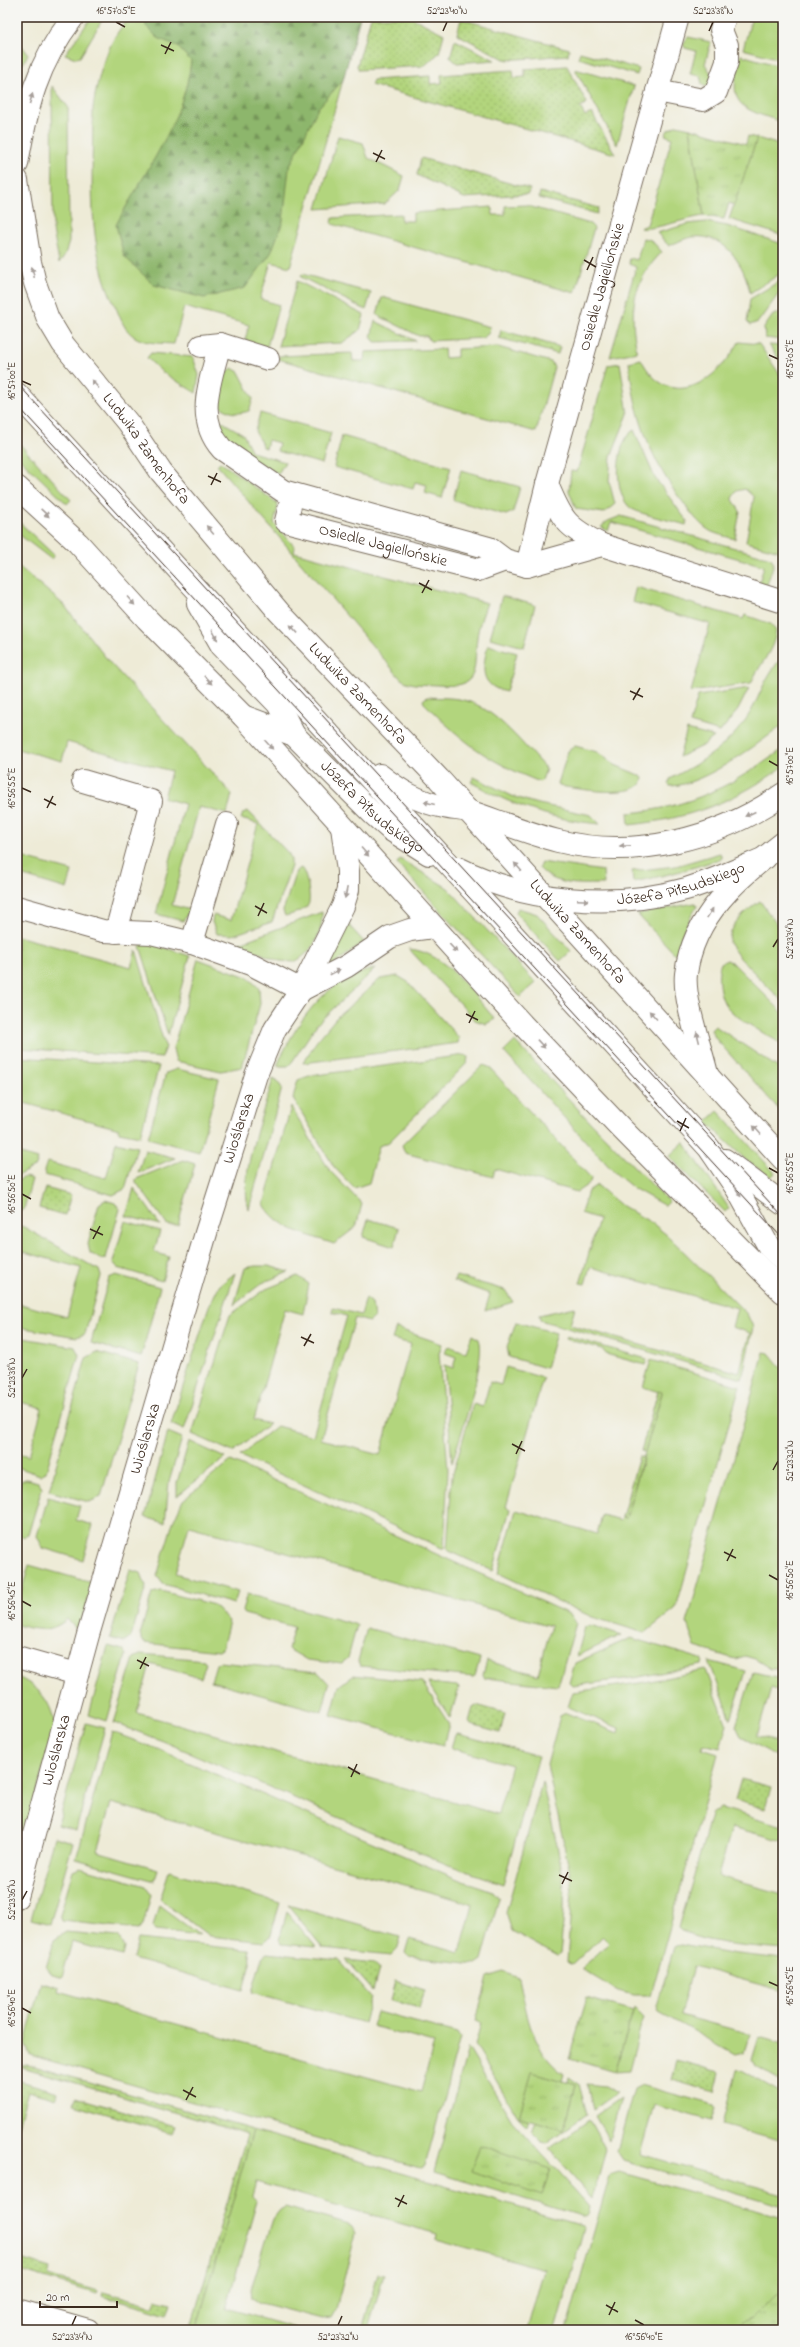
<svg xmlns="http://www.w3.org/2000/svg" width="800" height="2347" viewBox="0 0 800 2347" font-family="'Indie Flower',sans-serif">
<defs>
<pattern id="forest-firs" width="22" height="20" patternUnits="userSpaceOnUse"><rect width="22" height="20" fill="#8db66c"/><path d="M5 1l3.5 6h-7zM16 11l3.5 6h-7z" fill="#749458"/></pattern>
<pattern id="park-tufts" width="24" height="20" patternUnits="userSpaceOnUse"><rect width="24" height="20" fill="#b2d57d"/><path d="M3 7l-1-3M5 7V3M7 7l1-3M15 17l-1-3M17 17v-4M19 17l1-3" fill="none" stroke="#9ab76c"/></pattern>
<pattern id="garden-dots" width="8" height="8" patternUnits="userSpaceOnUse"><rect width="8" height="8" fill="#b2d57d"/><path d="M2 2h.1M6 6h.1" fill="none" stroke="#9ab76c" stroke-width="1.8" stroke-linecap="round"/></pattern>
</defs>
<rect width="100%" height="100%" fill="#f6f6f2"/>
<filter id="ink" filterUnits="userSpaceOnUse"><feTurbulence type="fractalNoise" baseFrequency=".025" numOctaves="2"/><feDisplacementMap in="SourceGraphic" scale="8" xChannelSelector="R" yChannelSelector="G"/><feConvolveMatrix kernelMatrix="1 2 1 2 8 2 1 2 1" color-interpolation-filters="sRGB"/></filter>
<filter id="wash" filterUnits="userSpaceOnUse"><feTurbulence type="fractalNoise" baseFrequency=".012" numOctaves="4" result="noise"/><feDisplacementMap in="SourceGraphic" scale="16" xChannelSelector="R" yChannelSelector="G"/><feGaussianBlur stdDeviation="0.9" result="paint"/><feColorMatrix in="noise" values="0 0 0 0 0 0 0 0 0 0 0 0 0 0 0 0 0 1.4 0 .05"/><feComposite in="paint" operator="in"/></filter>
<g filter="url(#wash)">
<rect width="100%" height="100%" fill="#eeebd7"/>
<path fill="#b2d57d" stroke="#76804e" d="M92 17H104L80 57 76 58 65 54Z
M134 17 176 26 343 80 290 267 271 262 260 299 279 305 267 347 245 340 249 325 184 307 174 344C162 343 146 344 135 337 125 331 121 320 117 310 85 248 93 176 93 108 96 84 110 27 134 17Z
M752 17H783V60L743 49Z
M688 37 711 42 705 64 716 81 706 87 702 84 700 76 690 74 696 51 685 48 683 44Z
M17 39 28 54 23 64H19L17 60Z
M580 52 639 69 637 75 578 58Z
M741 55 783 67V122C737 108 727 104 741 55Z
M575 69 634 86 617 145Z
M52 86 68 107 69 242 64 257 59 263 53 230Z
M677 125 690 128 704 216C687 218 651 231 640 228L647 225 672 138 665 135 668 130Z
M338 136 363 143 368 158 404 176 400 190 385 204 317 209Z
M757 138 783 146V228L781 235 729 219Z
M525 205 590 224 594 228 575 293 332 224 333 218 401 214V221H413V213L492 207 493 215H505V206Z
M706 222 727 226 783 244V272L750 293C745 265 725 233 693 237 685 238 677 242 669 246L657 233 688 224Z
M643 238 651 240 662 252C632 282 629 311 637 352L610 357 636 267 629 264 630 258 637 260Z
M302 274 371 293 366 310 301 277Z
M783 279V288L758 322 750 325 747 322 750 299Z
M297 281 364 315 360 330 342 343 278 346Z
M382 297 490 327 489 333 483 338 430 341 427 336H419L377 315Z
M783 312V340L765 338 764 328 773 315Z
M375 321 416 341 375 342 371 337Z
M739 342 759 344 783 379V552L746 542 754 497 745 489 737 491 732 498 740 511 735 539C728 537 719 535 712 532 702 527 692 515 686 506 652 465 634 415 629 362L641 359C669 414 717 382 739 342Z
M769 345 783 346V365Z
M498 347 551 362 554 367 536 432 278 359 279 356 352 353 353 361H364L365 352 444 349 445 358 457 357V349Z
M151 353 193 357 199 375 196 393 162 372 147 358Z
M620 363 628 414 611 456 609 481 615 504 604 513 576 509 569 491 571 471 577 472 608 365Z
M232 368 239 372 253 399 249 411C232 416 228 411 213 402L218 382Z
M260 413 331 433 322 464 277 451 279 443 268 440 266 448 263 447 255 431Z
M214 417 243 434 252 452 285 462 278 474 229 446Z
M634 430 655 478 687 521 686 525C673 521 643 515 632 509 612 496 615 441 634 430Z
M342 436 451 467 442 498 425 493 427 485 415 482 413 489 334 467Z
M17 441 71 500 67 504 17 456Z
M220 462 277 503 278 507 274 523 295 547 294 552 487 603C483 614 478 627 477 638 473 672 481 689 437 685 425 684 411 686 401 679L217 465Z
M461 470 520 487 513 512 506 515 453 500Z
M621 516 771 558 774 563 767 585 759 583 764 566 611 522 608 531 601 527 608 521Z
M17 520 54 555 51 559 17 533Z
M17 565 64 605 111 664 232 794 227 814 199 807 172 905 190 910 183 921 156 914 185 804 164 798 171 771 67 742 62 761 17 749Z
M636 587 743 619 745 615 771 624 776 631C774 651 759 665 751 683L691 692 710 624 632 602Z
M502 596 535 605 524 647 490 638Z
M488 645 517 653 506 692C479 685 482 669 488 645Z
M783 657V725C758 744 702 786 670 786L668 784 670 779C704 760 729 747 750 713 761 694 766 673 783 657Z
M749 688 738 710 720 732 690 723 698 696Z
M427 697C440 698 454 697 467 701 496 709 525 747 546 769L542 780 540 782C487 761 464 743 424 703L423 700Z
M687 730 714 737 704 745 679 757Z
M575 746 597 752 615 765 641 776 643 778C642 801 574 788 559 786L558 784 568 751Z
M783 749V767C734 802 689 819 629 825L628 813C690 808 733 785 783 749Z
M474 777 512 796 534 803 591 815 600 824C553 820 512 806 471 782Z
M248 811 289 854 291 860V866L272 922 233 935 217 934 212 922 213 915 231 920 258 824 241 819 243 813Z
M720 853 722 858C692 869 664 876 633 882L632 871 676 866Z
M17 856 72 871 67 889 17 874Z
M400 859 448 888 536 983 520 997 397 863Z
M541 862 603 871 604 884C580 884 556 887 539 868Z
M301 868C306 872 312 899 308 905 306 910 291 915 285 916L283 911 296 871Z
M760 901 778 926 783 923V1002L739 957 729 943C729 925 746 911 760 901Z
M695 903 697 906 684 929 676 955 637 914Z
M518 908 537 914 571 951 560 961 516 913Z
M322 912C323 932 313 953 294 962L280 961 237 944Z
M346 922 364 942 322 973 318 968Z
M17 936 131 967 136 950 165 1046 162 1058 17 1048Z
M144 943H150L190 956 168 1035 140 946Z
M409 949C446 952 472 994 495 1019L486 1024 475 1020Z
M198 959 247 977 259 988 260 1004 242 1067 221 1071 176 1061 173 1049Z
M727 960 733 963 783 1013V1045C768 1035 738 1020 727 1007 719 998 716 974 721 963Z
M375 969 317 1024 292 1062 288 1066H277C295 1024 326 977 375 969Z
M398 976 408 982 459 1038 458 1043 303 1063 316 1042 336 1018 380 979Z
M715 1026 783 1071V1114L716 1039 711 1030Z
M515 1041 591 1123 669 1202 665 1206 633 1188 614 1172 504 1052Z
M465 1055 468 1057 467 1063 389 1142 379 1146 369 1183 354 1188 334 1167 293 1098 298 1080 309 1076Z
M17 1057 159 1066 140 1136 119 1132V1129L17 1101Z
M483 1065 489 1067 591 1178 590 1183 577 1192 495 1169 493 1177 405 1153 402 1145Z
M177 1069 219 1079 199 1152 148 1138 166 1073Z
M273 1079 277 1081 282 1088 249 1209C238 1176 263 1114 273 1079Z
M291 1107 330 1171 362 1204 356 1227 334 1244C309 1235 277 1229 264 1204Z
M718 1111 775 1173 771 1177 747 1161 706 1122Z
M116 1142 137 1147 125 1189 113 1195 45 1175 44 1171 47 1162 106 1178Z
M684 1142 729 1208 725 1212 669 1156Z
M145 1150 175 1158 138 1173Z
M17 1153 38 1159 36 1166 17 1176Z
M183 1160 195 1164 178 1225H167L136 1182V1179Z
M25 1177 32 1179 24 1209 17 1211V1181Z
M597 1185 622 1206 652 1223 668 1236 747 1314 753 1327 742 1379 540 1320 539 1315 575 1307 570 1325 739 1373 750 1333 732 1327 737 1308 590 1267 585 1284 580 1283 599 1219 581 1213 588 1191Z
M134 1188 160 1225 126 1216Z
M105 1200 115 1203 120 1209 106 1258 100 1259 90 1253 88 1244 99 1204Z
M368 1219 399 1228 394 1247 363 1237Z
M125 1221 160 1231 154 1252 169 1257 162 1281 118 1268 113 1262Z
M22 1226 99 1270 101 1276 85 1334 77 1337 17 1327V1303L67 1317 81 1268 17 1250V1227Z
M255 1266H269L289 1272 262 1283 234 1305 245 1268Z
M235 1273 184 1430 171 1424 209 1306 219 1286Z
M116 1275 160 1287 141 1357 91 1343 109 1278Z
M298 1276 309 1284 303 1314 285 1309 254 1420 269 1424 233 1452 192 1434 230 1315 266 1289Z
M456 1276 505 1290 513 1302 485 1311 490 1294 454 1281Z
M366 1298 372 1303 374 1318 369 1322 355 1318 321 1439 380 1455 411 1344 392 1339 396 1328 442 1344 439 1353 448 1470 444 1549 240 1456 277 1426 313 1436 347 1316 332 1312 333 1308 361 1315Z
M516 1322 556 1333 546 1368 509 1357 507 1347Z
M472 1335 479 1339C487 1358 459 1440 452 1463L444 1365 453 1368 456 1357 445 1353 448 1346 466 1352Z
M566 1336 647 1359 645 1365 606 1354 602 1349 565 1339Z
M17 1337 75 1347 79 1355 46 1472 40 1475 17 1467V1453L29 1456 42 1408 17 1401Z
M97 1352 139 1364 102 1493 101 1497 89 1502 49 1491 86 1358Z
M764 1352 769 1353 783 1370V1669H771L755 1659 745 1656 735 1659 695 1647 687 1623Z
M651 1360 740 1386 676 1608 645 1633 592 1617 498 1573 516 1510 597 1534 602 1515 621 1520 622 1517 626 1518 662 1393 643 1387Z
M506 1367 543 1378 506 1507 510 1509 493 1571 447 1550 452 1477 473 1404 483 1407 490 1382 501 1385Z
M168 1432 182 1438 169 1482 165 1523 145 1517Z
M189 1441 225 1458 177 1496V1483Z
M231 1461 571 1615 576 1623 558 1686 484 1678 483 1675 487 1661 538 1675 551 1626 189 1526 175 1574 238 1592 234 1604 163 1584 157 1576 173 1522 183 1500Z
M26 1479 38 1482 42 1488 28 1535 23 1537 17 1534V1494L21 1481Z
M48 1497 80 1506 76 1520 93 1525 83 1560 43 1548 37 1536Z
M29 1565 93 1583 81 1622 76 1629 67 1619C51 1633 36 1630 17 1625V1607Z
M130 1570 141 1573 146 1586 131 1637 125 1642 110 1638Z
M161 1591 214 1605 229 1621 222 1649 219 1651 144 1643 140 1635 152 1593Z
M247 1594 357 1625 348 1658 342 1664 307 1660 288 1649 294 1627 244 1614 242 1610Z
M590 1625 622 1635 577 1656 585 1627Z
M367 1628 480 1659 475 1676 473 1677 360 1666 358 1661Z
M631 1638 701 1659 703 1662 701 1665 639 1677 572 1686 569 1683 575 1663Z
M108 1646 123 1650 126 1655 107 1721 89 1715Z
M142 1654 204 1660 206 1663 201 1678 150 1664 137 1713 498 1814 512 1765 451 1748 455 1735 458 1734 539 1756 503 1884 446 1864 163 1741 114 1723 134 1658Z
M709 1661 746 1671 731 1719Z
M219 1662 318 1672 329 1684 322 1712 211 1681 216 1664Z
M706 1670 727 1725 720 1748 703 1744 702 1749 718 1754 651 1995H634L618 1991 581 1969 609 1943 602 1936 572 1965 567 1962 572 1891 569 1868 547 1765 560 1716 566 1713 618 1733 619 1728 568 1707 573 1692 640 1683Z
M753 1672 783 1678V1692L771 1688 757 1736 783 1744V1760L741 1736 736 1726Z
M353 1675 422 1682 449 1724 443 1746 331 1715 339 1686Z
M17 1677C39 1686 51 1702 55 1725L17 1864Z
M428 1683 457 1686 459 1688 450 1718Z
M86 1723 105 1728 76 1830 58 1825Z
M112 1732 160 1750 455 1878 493 1891 499 1898 482 1960 476 1964 409 1957 405 1953 409 1939 460 1953 473 1904 111 1803 97 1851 158 1869 155 1881 76 1859Z
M542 1782C550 1817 561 1854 564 1890 565 1911 562 1933 560 1954L557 1956 512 1931 506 1913Z
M721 1808 783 1826V1841L732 1827 718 1876 783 1894V1949C762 1947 691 1943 679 1928L712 1812Z
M54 1837 73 1842 50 1924 31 1919Z
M80 1867 146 1886 151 1895 143 1925 138 1929 62 1921 60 1915 73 1870Z
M169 1871 280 1903 270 1937 264 1942 209 1936 160 1899Z
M159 1905 199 1935 156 1930 153 1927Z
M288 1905 400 1937 396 1950 391 1955 323 1948Z
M287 1912 316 1947 281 1944 279 1940Z
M66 1932 118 1937 125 1948 123 1956 72 1942 62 1977 50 1973 46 1968 54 1940Z
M138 1939 249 1950 251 1960 243 1990 133 1959Z
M681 1944 737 1954 783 1959V1991L693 1966 680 2015 750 2034 744 2053 736 2055 659 2012 657 2006 674 1947Z
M267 1953 339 1960 371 1997 364 2023 252 1992 262 1957Z
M502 1972 519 1978C527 2014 532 2052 564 2074L562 2081 532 2073 520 2116 529 2119 527 2126 518 2117 475 2045 481 2023 476 2021 488 1977Z
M41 1982 59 1987 58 1991 421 2092 434 2043 373 2026 377 2012 457 2033 460 2038 425 2166 420 2168 30 2055 25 2043Z
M634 2008 643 2017 629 2071 615 2072Z
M759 2037 783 2044V2082L755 2066 752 2060Z
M468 2048 512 2121 590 2207 588 2215 584 2217 434 2172Z
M739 2069 783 2094V2141L722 2124 736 2070Z
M569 2077 579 2084 587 2114 547 2143 542 2142 531 2131 535 2121 564 2129 576 2085 568 2083Z
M587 2084 604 2086 617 2093 593 2110Z
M640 2085 714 2105 716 2108 712 2121 654 2105 640 2154 783 2194V2206L623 2160 617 2151 634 2088Z
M621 2098 609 2140 595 2116Z
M589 2120 606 2150 592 2199 549 2149Z
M253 2130 582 2226 584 2228 555 2330H527L544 2269 436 2239 437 2234 256 2182 252 2196 257 2201 226 2308 302 2330H196Z
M619 2172 783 2218V2330H566L610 2175Z
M285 2207 346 2224 351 2226 356 2233 336 2309 331 2318 322 2319 260 2303 252 2298 251 2289 273 2219 280 2210Z"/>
<path fill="url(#forest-firs)" stroke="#647045" d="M145 17H360L343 80 318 108 289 168 283 221 271 253 245 288 204 298 154 285 124 256 116 225C144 172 184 122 191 61L177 46 158 38 146 26Z"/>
<path fill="url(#park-tufts)" stroke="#76804e" d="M690 128 746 144 748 136 757 138 734 205 729 203 724 219 704 216Z
M587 1998 633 2011 615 2072 569 2058Z
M532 2072 576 2085 564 2129 519 2117Z
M480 2145 551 2169 542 2195 471 2171Z
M778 2293 783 2299V2330H734L742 2321 752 2319Z"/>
<path fill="url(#garden-dots)" stroke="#76804e" d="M371 17H411L444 34 439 53 424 66 359 70 357 66Z
M461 19 569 49 568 55 506 60 457 34Z
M455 40 495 60 457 63 450 57Z
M567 66 587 103 580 107 585 116 592 113 615 154 371 85 373 80 430 76V84L442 83 441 75 513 70 514 78 525 77V69Z
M421 158 530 189 528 194 464 198 417 175Z
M540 192 599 208 597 214 539 198Z
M501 330 560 347 558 354 499 338Z
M45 1188 71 1195 65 1215 39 1208Z
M658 1391 662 1392 645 1452 641 1451Z
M639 1456 643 1457 626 1518 622 1517Z
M476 1705 505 1713 500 1733 471 1725 469 1722 473 1707Z
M741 1779 771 1787 765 1809 735 1800Z
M346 1960 375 1963 379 1969 373 1991Z
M395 1981 425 1990 419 2008 390 2000Z
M676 2060 720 2072 715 2092 671 2080Z
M27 2064 253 2130 196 2330H190L247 2134 19 2066Z
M17 2080 58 2092 56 2099 28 2091 17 2129Z
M75 2097 175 2126 172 2133 73 2104Z
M17 2258 50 2268 48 2276 98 2291 97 2294 24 2272 17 2275Z
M378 2273 384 2274 368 2330H362Z
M103 2292 153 2307 156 2299 171 2303 167 2315 102 2296Z"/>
</g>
<g filter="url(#ink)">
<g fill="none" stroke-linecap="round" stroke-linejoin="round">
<g stroke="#7a6e5f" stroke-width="24">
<g id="minor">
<path d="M657 91 703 100 716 92 727 62V45L721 30 725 17"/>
<path d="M220 344C211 379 194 418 222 449L283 491 489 548 505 560 527 566 602 545 783 602"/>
<path d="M201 346 220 344 268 359"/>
<path d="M17 394 709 1148 737 1189 769 1247 783 1261"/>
<path d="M547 484C562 520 566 527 602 545"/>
<path id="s1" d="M293 494 286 521 478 570 505 560"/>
<path id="s2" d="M527 566 547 484 678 17"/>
<path d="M198 604 222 646 278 704 294 735"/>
<path id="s3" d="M243 716 294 735 372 813 391 830 429 854"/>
<path d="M380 775C400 791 419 802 444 807 452 809 461 809 468 811 498 821 527 833 558 841 635 860 719 839 783 794"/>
<path d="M83 781 151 801 116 932"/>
<path id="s4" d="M458 868C527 902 611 910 686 889 713 881 739 869 765 858"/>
<path d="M17 907 103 931 151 933 192 943 253 965 301 990"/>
<path d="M192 943 227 824"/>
<path d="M301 990 347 966 390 937 410 930 433 927"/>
<path d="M707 1074C701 1048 683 999 686 974 693 915 739 877 783 843"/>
<path d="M725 1160 783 1204"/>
<path d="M17 1657 77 1674"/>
<path id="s5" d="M17 1897 88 1635 206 1233 256 1075 275 1029 301 990 343 906 348 890V871L342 827"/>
<path d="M17 2310 88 2330"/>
</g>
</g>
<g stroke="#7a6e5f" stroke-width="24">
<g id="major">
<path d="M17 164C27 106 36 65 73 17"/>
<path id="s6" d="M17 180 30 262 35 283 48 319 63 344 128 423 161 472 279 612 439 779 783 1159"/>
<path d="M17 487 78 543 147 619 243 716 522 1024 621 1128 783 1292"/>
</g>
</g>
<use href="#minor" stroke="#fff" stroke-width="22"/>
<use href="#major" stroke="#fff" stroke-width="22"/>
<path stroke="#3b2a1e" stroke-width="1" d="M17 383 783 1217
M17 405 783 1239"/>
</g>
<defs><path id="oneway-solid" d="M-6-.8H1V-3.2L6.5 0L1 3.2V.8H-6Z"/></defs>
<g fill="#a79f9a">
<use href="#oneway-solid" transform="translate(31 99) rotate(-73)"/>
<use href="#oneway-solid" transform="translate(33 272) rotate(-103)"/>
<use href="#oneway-solid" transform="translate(95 384) rotate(-131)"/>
<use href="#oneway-solid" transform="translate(45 513) rotate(43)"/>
<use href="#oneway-solid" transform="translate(210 530) rotate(-130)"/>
<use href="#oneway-solid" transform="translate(131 601) rotate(48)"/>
<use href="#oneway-solid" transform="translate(294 629) rotate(-133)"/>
<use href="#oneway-solid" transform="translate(215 635) rotate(62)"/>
<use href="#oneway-solid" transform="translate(208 680) rotate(46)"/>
<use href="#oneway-solid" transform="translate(269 745) rotate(48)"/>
<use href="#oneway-solid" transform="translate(429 803) rotate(-165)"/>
<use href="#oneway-solid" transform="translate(750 814) rotate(155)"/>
<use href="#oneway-solid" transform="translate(625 846) rotate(179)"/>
<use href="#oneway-solid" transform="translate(365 852) rotate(48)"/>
<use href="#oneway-solid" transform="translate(518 867) rotate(-132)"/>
<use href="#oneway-solid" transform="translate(346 893) rotate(102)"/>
<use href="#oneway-solid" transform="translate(583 900) rotate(3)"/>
<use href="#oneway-solid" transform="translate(710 913) rotate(-58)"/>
<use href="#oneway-solid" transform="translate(453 948) rotate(47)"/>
<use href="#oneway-solid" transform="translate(335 972) rotate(-28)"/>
<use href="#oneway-solid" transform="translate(653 1015) rotate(-132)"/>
<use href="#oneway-solid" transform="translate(698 1037) rotate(-104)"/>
<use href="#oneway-solid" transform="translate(541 1044) rotate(47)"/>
<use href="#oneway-solid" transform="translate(757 1130) rotate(-132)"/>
<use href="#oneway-solid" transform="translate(738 1192) rotate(59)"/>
</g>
</g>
<path fill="none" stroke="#3b2a1e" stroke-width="1.5" d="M116 22 125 27M443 31 447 22M709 31 713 22M161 45 174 51M165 54 171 42M373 153 385 159M376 162 382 150M584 260 596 267M587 270 593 257M769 355 778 359M22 381 31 385M208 476 221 482M211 485 217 473M419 583 432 590M422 593 429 580M630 691 643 697M633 700 640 688M769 761 778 766M22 788 31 792M44 799 56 805M47 808 53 796M255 906 267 913M258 916 264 903M773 947 778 939M466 1014 478 1020M469 1023 475 1011M677 1121 689 1128M680 1131 686 1118M769 1168 778 1173M22 1194 31 1199M90 1229 103 1235M93 1239 100 1226M301 1337 314 1343M304 1346 311 1334M22 1378 27 1369M512 1444 525 1451M516 1454 522 1441M773 1470 778 1461M724 1552 736 1558M727 1561 733 1549M769 1575 778 1580M22 1601 31 1606M137 1660 149 1666M140 1669 146 1657M348 1767 360 1774M351 1777 357 1764M559 1875 572 1881M562 1884 568 1872M22 1900 27 1891M769 1982 778 1986M22 2008 31 2013M183 2090 196 2097M186 2100 193 2087M395 2198 407 2204M398 2207 404 2195M606 2305 618 2312M609 2315 615 2302M635 2320 644 2325M72 2325 76 2316M338 2325 342 2316"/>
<g text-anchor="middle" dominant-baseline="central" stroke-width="3" stroke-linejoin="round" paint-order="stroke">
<g font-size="16" fill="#3b2a1e" stroke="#f6f6f2">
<text stroke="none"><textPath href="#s2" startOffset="289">Osiedle Jagiellońskie</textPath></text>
<text stroke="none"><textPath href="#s6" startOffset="306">Ludwika Zamenhofa</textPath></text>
<text stroke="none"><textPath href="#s1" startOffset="128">Osiedle Jagiellońskie</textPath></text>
<text stroke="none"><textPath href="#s6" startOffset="630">Ludwika Zamenhofa</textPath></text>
<text stroke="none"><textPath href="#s3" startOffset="161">Józefa Piłsudskiego</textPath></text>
<text stroke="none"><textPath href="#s4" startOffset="230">Józefa Piłsudskiego</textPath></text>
<text stroke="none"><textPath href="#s6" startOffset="954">Ludwika Zamenhofa</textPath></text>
<text stroke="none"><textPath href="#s5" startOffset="800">Wioślarska</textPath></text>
<text stroke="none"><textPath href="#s5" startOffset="476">Wioślarska</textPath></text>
<text stroke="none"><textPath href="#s5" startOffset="152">Wioślarska</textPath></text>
</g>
</g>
<rect width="800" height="2347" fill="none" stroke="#f6f6f2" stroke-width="44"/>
<path d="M40 2301v6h77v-6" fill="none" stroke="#3b2a1e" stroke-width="2"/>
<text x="46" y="2301" font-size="12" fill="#3b2a1e" stroke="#f6f6f2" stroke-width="3" paint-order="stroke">20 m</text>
<rect x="22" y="22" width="756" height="2303" fill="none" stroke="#3b2a1e" stroke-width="1.5"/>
<g font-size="10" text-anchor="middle" fill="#3b2a1e">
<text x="116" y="14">16°57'05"E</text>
<text x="447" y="14">52°23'40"N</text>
<text x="713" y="14">52°23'38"N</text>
<text transform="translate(789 359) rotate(-90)" y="4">16°57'05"E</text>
<text transform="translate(11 381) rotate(-90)" y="4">16°57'00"E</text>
<text transform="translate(789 766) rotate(-90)" y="4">16°57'00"E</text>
<text transform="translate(11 788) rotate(-90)" y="4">16°56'55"E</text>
<text transform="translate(789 939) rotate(-90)" y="4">52°23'34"N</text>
<text transform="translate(789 1173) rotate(-90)" y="4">16°56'55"E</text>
<text transform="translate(11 1194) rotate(-90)" y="4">16°56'50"E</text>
<text transform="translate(11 1378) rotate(-90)" y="4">52°23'38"N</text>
<text transform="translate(789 1461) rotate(-90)" y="4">52°23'32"N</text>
<text transform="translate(789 1580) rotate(-90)" y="4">16°56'50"E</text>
<text transform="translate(11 1601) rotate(-90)" y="4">16°56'45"E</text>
<text transform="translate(11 1900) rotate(-90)" y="4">52°23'36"N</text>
<text transform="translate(789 1986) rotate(-90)" y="4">16°56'45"E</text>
<text transform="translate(11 2008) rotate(-90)" y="4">16°56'40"E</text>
<text x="72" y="2340">52°23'34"N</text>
<text x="338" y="2340">52°23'32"N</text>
<text x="644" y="2340">16°56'40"E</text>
</g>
</svg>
